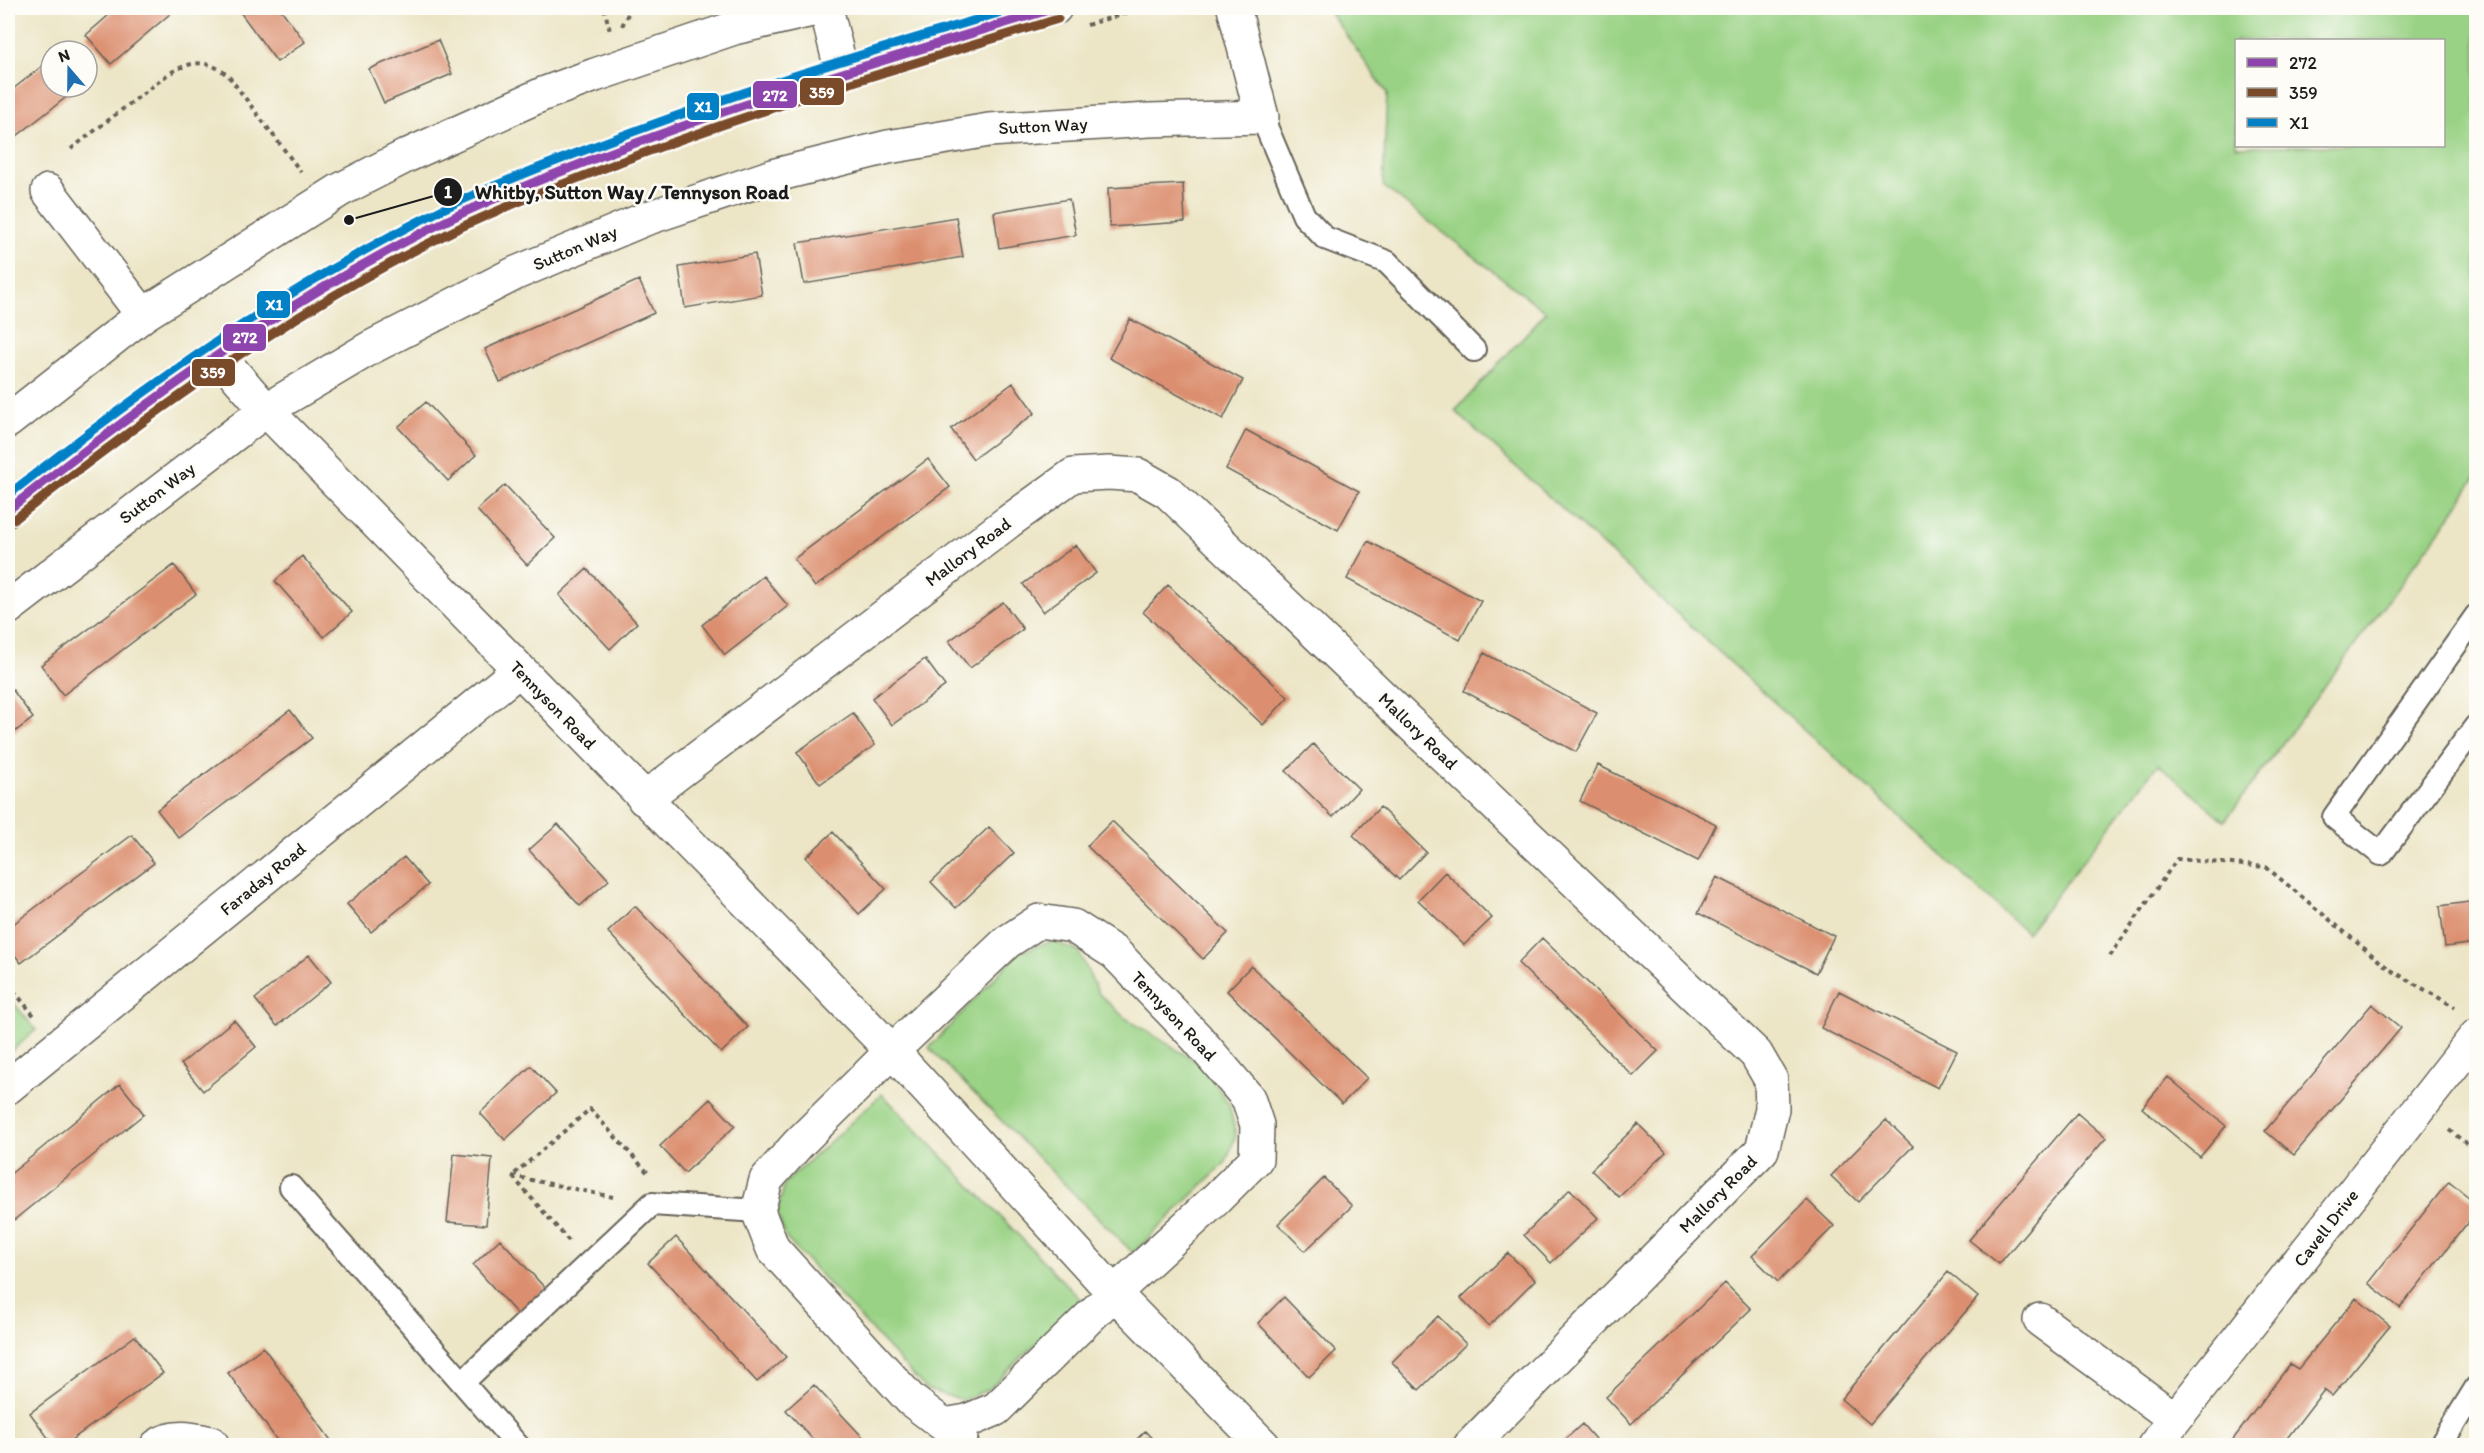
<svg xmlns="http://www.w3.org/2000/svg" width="2484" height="1453" viewBox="0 0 2484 1453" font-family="Itim,sans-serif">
<rect width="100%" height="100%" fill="#fdfcf7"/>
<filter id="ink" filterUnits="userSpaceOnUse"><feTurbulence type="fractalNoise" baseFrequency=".0167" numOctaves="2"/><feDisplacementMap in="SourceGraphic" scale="12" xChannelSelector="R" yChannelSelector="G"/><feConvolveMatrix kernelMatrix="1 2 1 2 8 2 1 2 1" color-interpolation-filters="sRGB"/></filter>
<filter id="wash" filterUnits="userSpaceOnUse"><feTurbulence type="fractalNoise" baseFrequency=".008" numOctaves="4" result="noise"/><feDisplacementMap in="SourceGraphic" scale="24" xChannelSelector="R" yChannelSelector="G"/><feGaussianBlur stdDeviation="1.35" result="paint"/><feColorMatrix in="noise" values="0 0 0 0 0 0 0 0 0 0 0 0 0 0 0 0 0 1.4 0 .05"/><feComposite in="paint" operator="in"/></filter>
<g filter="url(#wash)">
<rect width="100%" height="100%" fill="#ece5c6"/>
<path fill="#99d284" stroke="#5a7750" stroke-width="1.5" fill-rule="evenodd" d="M1327 8H2476V477L2455 510 2225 821 2158 764 2027 933 1455 411 1546 312 1383 186 1387 93ZM2236 40H2444V146H2236Z
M1052 941 1078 951 1099 994 1125 1018 1202 1065 1229 1104 1236 1135 1226 1162 1133 1253 929 1048 1018 953Z
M8 996 36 1030 8 1054Z
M882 1094 1081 1300 988 1390 961 1400 926 1389 786 1238 777 1213 785 1183Z"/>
<g id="blocks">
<path fill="#dc8f70" d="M117 8H166L171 13 111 64 86 35Z
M237 8H280L305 42 277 62Z
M438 40 452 74 384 103 369 69Z
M51 59V87H79L8 143V93Z
M1183 184 1185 222 1110 227 1108 188Z
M1069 199 1076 235 999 248 994 212Z
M956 217 963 257 804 284 797 243Z
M755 254 762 295 685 308 679 267Z
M639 280 654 313 500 382 485 349Z
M1130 319 1243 380 1223 419 1109 358Z
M1013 383 1035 413 973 459 951 429Z
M426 402 476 455 448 481 398 427Z
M1246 430 1359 491 1338 530 1226 469Z
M928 459 950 487 815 587 794 559Z
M505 485 555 538 527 565 477 510Z
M1368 541 1481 601 1460 640 1347 579Z
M1076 545 1096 573 1043 612 1023 584Z
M302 556 352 612 324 637 275 581Z
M174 565 196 594 63 695 41 665Z
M587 569 637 623 610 649 559 595Z
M763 576 788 606 725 655 702 625Z
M1168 585 1288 697 1263 725 1143 612Z
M1003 602 1023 629 970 668 949 641Z
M1484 653 1597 713 1576 752 1464 691Z
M925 659 945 686 892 725 872 698Z
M12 689 33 718 8 737V693Z
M290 710 312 738 179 838 157 810Z
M853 713 875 745 820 784 797 752Z
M1313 744 1359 789 1333 817 1286 771Z
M1598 765 1716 824 1698 861 1580 801Z
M1380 807 1426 852 1399 880 1353 835Z
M1112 821 1228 933 1203 959 1087 846Z
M558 824 609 880 580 906 529 850Z
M989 827 1014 853 956 908 931 882Z
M833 832 886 889 859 914 806 857Z
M132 835 154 863 21 963 8 946V928Z
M404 857 428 885 371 932 347 904Z
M1445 872 1492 918 1464 945 1418 900Z
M1717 877 1834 936 1816 973 1698 913Z
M2476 901V943L2445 947 2440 906Z
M635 906 748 1027 721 1053 608 932Z
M1542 938 1658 1051 1633 1076 1518 963Z
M309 955 331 982 277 1026 255 999Z
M1251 966 1367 1078 1342 1104 1227 991Z
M1839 991 1957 1051 1938 1088 1821 1028Z
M2372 1004 2401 1028 2294 1155 2265 1131Z
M234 1020 256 1047 203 1091 181 1064Z
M531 1066 556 1093 505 1140 480 1113Z
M2168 1077 2226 1126 2200 1157 2142 1108Z
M120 1084 144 1114 8 1225V1176Z
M710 1099 735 1126 685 1173 660 1146Z
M2077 1113 2106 1138 1999 1264 1969 1240Z
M1886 1120 1913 1146 1858 1202 1831 1176Z
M1638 1124 1666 1152 1619 1197 1591 1170Z
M454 1154 492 1158 486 1225 447 1222Z
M1324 1178 1352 1206 1305 1251 1278 1224Z
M2449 1181 2476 1203V1212L2400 1308 2368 1283Z
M1570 1189 1598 1218 1551 1263 1524 1235Z
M1807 1200 1834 1226 1778 1282 1752 1256Z
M676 1237 786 1357 757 1382 648 1263Z
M500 1239 546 1289 518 1315 473 1265Z
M1508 1253 1535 1280 1489 1326 1461 1298Z
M1948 1272 1978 1297 1870 1424 1841 1399Z
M1725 1283 1751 1309 1631 1424 1606 1397Z
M1284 1297 1336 1351 1309 1377 1258 1323Z
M2356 1298 2390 1326 2332 1396 2324 1390 2281 1446H2228L2290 1364 2298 1369Z
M1438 1316 1466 1344 1419 1390 1392 1362Z
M135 1336 163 1373 63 1446H54L30 1413Z
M263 1347 301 1399 335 1446H281L266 1425 228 1373Z
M814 1385 842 1415 871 1446H819L786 1410Z
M1582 1424 1601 1446H1558Z
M1145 1431 1159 1446H1130Z"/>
</g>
</g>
<g filter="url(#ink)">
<use href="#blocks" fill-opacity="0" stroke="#656258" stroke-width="1.5"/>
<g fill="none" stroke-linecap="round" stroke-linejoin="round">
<g stroke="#656258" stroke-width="26">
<path id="service" d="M1262 117 1304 216 1325 238 1387 262 1474 350
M2476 616 2334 817 2381 854 2476 726
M291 1187 518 1446
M463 1382 652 1204 758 1211
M966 1446 967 1421
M2440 1446 2476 1388"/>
</g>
<g stroke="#656258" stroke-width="36">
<path id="minor" d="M826 8 842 73
M48 191 143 315
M219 356 266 410 892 1051 1114 1293 1264 1446
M8 421 143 315 340 190 406 156 543 94 595 75 734 28 821 8
M8 608 266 410 370 348 516 273 645 219 776 175 888 147 989 130 1149 120 1262 117 1234 8
M644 799 1008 522 1073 475 1109 473 1138 475 1168 492 1756 1054 1771 1080 1772 1109 1762 1150 1470 1446
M1039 921 1073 926 1115 953 1196 1037 1248 1098 1257 1125 1256 1159 1216 1199 1114 1293 996 1409 967 1421 944 1425 911 1400 773 1249 758 1211 766 1180 798 1144 892 1051 1007 942Z
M8 1087 519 670
M2040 1320 2175 1419
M157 1446C173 1434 193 1439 211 1443L213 1446
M2154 1446 2476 1036"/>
</g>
<g stroke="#656258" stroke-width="36">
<path id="secondary" d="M8 510C141 404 282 305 434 227 479 204 527 185 574 167 731 104 894 57 1055 8"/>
</g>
<path stroke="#656258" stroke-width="4" stroke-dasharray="4.5 4.5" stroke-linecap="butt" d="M604 8 610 31
M1087 25 1142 8
M622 26 631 8
M71 149 167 75C190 60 210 58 230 78L301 172
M2110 956 2177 859 2266 867 2389 969 2455 1007
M8 984 36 1018
M2449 1130 2476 1151
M512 1176 613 1197
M569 1241 512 1176 590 1109 648 1173"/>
<use href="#service" stroke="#fff" stroke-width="22"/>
<use href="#minor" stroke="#fff" stroke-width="33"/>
<use href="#secondary" stroke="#fff" stroke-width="33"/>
<g stroke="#fdfcf7" stroke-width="14">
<path id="bus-1" d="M8 510C147 401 291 296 450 219 497 196 547 177 596 158 747 100 901 55 1055 8"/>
</g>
<g stroke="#fdfcf7" stroke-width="14">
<path id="bus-2" d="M15 519C153 411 297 307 455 230 503 207 552 188 602 169 751 111 905 66 1058 19"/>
</g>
<g stroke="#fdfcf7" stroke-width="14">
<path id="bus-3" d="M8 495C144 388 287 286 443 209 491 186 540 167 590 148 729 94 872 51 1015 8"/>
</g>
<use href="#bus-1" stroke="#8e44ad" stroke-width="9"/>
<use href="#bus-2" stroke="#7a4b2a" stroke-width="9"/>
<use href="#bus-3" stroke="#0281c7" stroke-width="9"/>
</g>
</g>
<g text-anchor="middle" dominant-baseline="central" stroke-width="5" stroke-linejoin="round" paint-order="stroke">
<g font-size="18" fill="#1c1c1c" stroke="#fdfcf7">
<text transform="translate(1043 126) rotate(-3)">Sutton Way</text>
<text transform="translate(575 248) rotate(-23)">Sutton Way</text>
<text transform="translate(157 493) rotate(-37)">Sutton Way</text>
<text transform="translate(968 552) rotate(-37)">Mallory Road</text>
<text transform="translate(553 705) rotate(46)">Tennyson Road</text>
<text transform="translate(1418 731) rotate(44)">Mallory Road</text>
<text transform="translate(263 879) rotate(-39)">Faraday Road</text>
<text transform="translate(1174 1016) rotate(47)">Tennyson Road</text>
<text transform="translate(1718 1194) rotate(-45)">Mallory Road</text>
<text transform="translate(2326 1228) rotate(-52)">Cavell Drive</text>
</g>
</g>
<path fill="none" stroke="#1c1c1c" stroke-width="2" d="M349 220L448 192"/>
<g fill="#1c1c1c" stroke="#fdfcf7" stroke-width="2">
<circle cx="349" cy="220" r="6"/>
<circle cx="448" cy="192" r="15"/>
</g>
<g font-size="18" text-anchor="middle" font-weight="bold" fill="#fff">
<text x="448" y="198">1</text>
</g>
<g font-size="20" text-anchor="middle" font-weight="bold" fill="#1c1c1c" stroke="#fdfcf7" stroke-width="5" stroke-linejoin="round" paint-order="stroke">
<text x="632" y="199">Whitby, Sutton Way / Tennyson Road</text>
</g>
<g stroke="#fdfcf7" stroke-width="2">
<rect x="799" y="77" width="46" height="29" rx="6" fill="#7a4b2a"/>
<rect x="752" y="80" width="46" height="29" rx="6" fill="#8e44ad"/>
<rect x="686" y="92" width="34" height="29" rx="6" fill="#0281c7"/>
<rect x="256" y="290" width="35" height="29" rx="6" fill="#0281c7"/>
<rect x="222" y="323" width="45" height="29" rx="6" fill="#8e44ad"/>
<rect x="191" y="358" width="45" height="29" rx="6" fill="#7a4b2a"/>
</g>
<g font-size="16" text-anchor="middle" font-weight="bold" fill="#fff">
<text x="822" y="98">359</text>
<text x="775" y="101">272</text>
<text x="703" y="112">X1</text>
<text x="274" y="310">X1</text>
<text x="245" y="343">272</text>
<text x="213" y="378">359</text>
</g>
<rect width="2484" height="1453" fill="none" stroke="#fdfcf7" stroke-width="30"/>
<rect x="2235" y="39" width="210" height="108" fill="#fdfcf7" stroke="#a3a29f" stroke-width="1.5"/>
<rect x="2247" y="58" width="30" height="9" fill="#8e44ad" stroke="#a3a29f" stroke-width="1.5"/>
<text x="2289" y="69" font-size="18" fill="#1c1c1c">272</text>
<rect x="2247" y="88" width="30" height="9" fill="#7a4b2a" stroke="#a3a29f" stroke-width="1.5"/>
<text x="2289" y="99" font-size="18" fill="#1c1c1c">359</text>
<rect x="2247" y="118" width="30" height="9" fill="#0281c7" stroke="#a3a29f" stroke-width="1.5"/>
<text x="2289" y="129" font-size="18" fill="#1c1c1c">X1</text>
<g transform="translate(69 69) rotate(340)"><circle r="28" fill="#fdfcf7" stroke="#a3a29f" stroke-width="1.5"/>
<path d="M0-4.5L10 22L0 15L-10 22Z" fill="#1f6fb2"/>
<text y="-9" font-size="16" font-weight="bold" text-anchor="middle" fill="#1c1c1c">N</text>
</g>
</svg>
